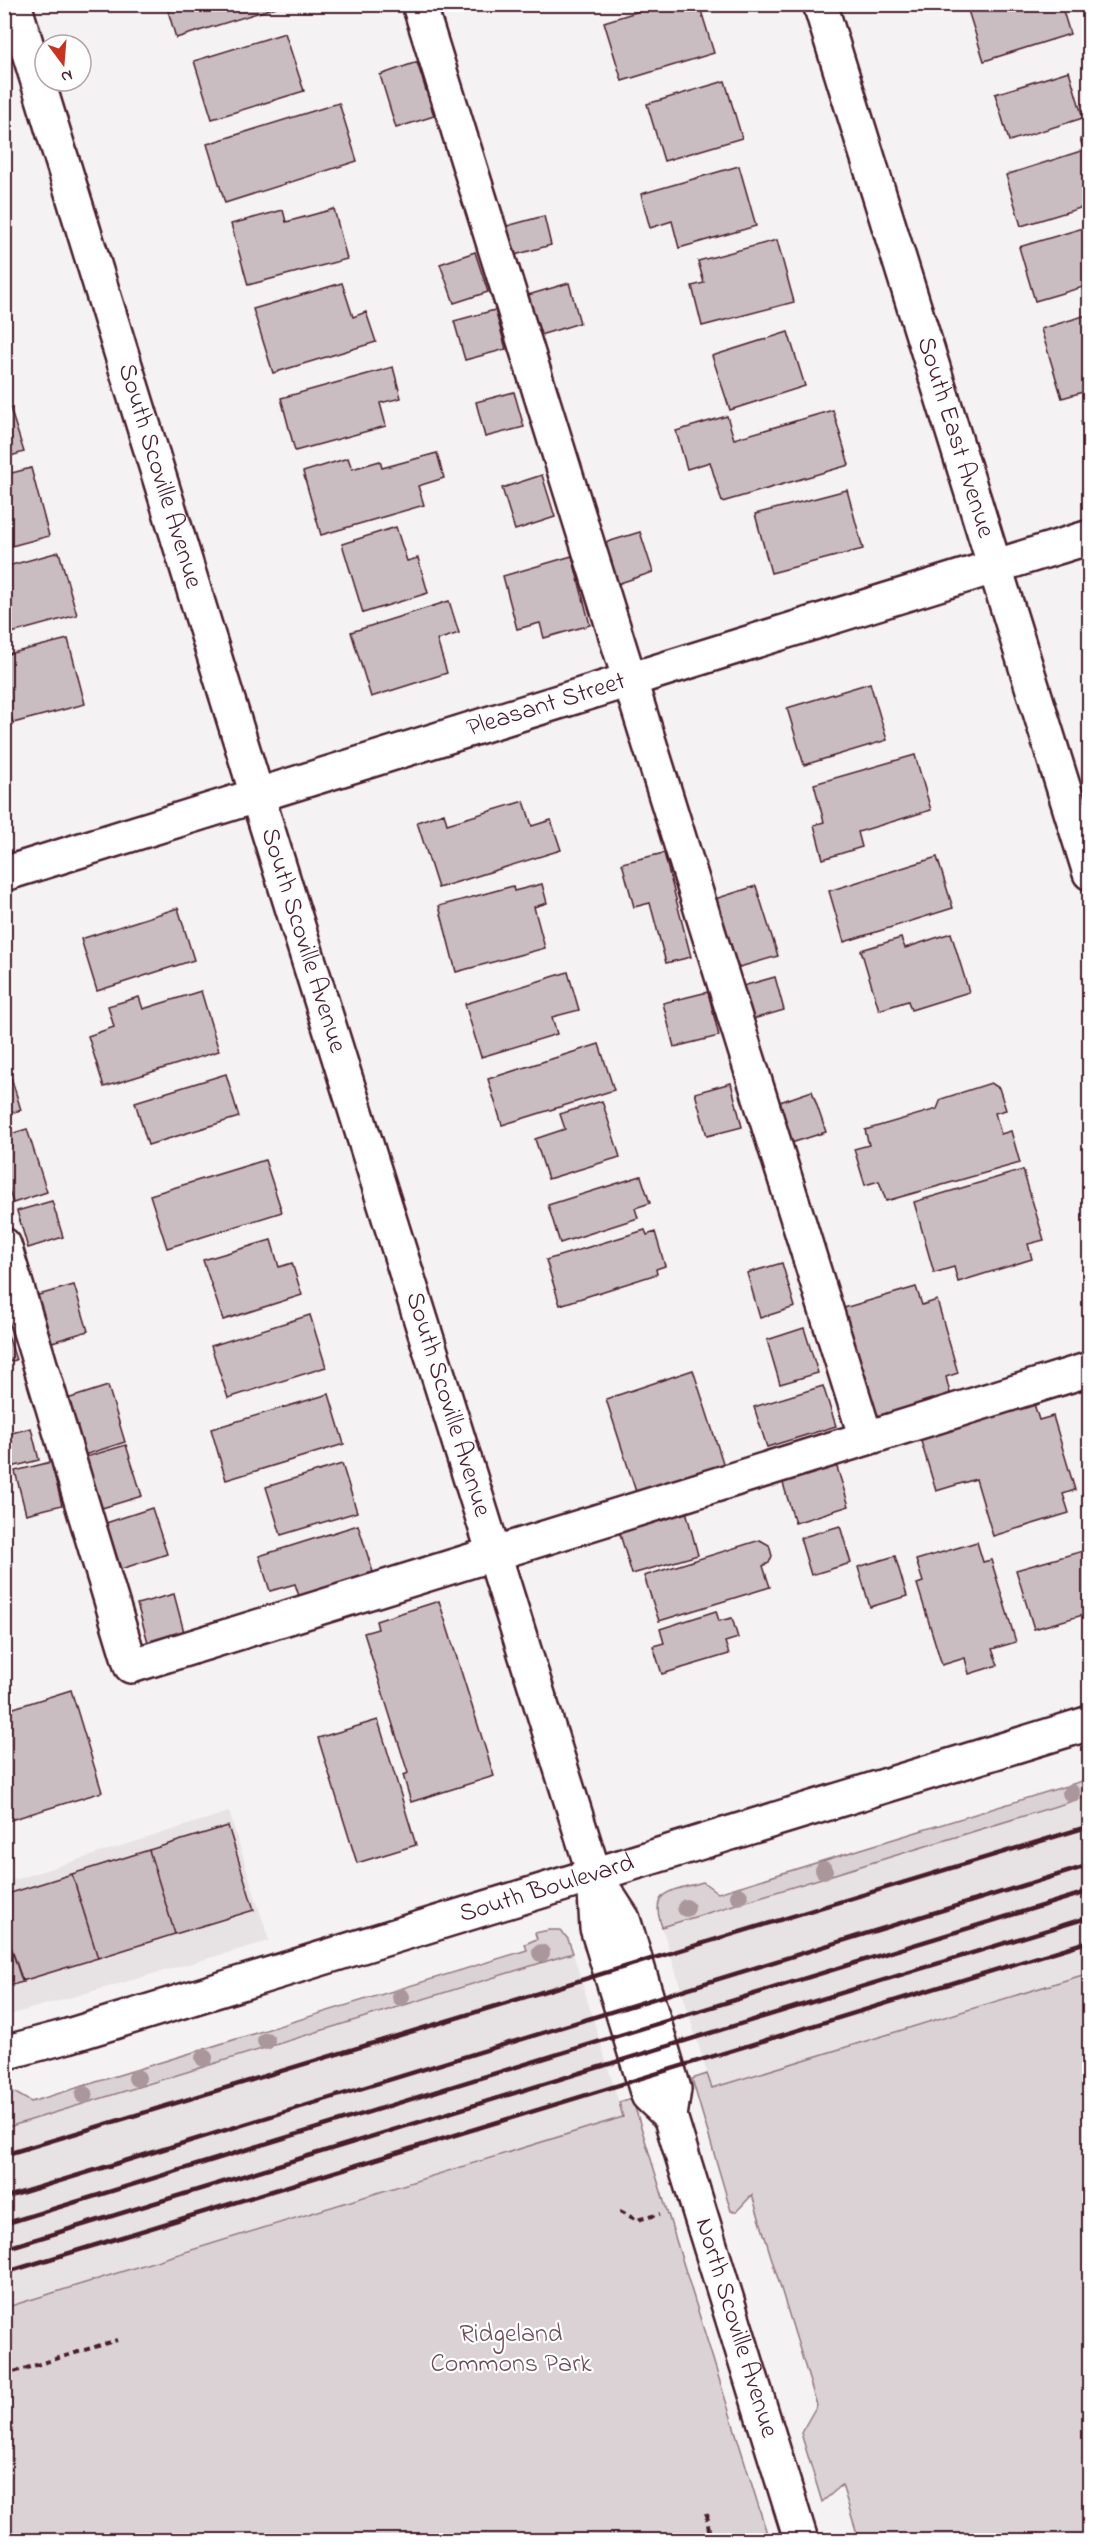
<svg xmlns="http://www.w3.org/2000/svg" width="1094" height="2545" viewBox="0 0 1094 2545" font-family="'Indie Flower',sans-serif">
<rect width="100%" height="100%" fill="#f4f2f2"/>
<filter id="ink" filterUnits="userSpaceOnUse"><feTurbulence type="fractalNoise" baseFrequency=".0167" numOctaves="2"/><feDisplacementMap in="SourceGraphic" scale="12" xChannelSelector="R" yChannelSelector="G"/><feConvolveMatrix kernelMatrix="1 2 1 2 8 2 1 2 1" color-interpolation-filters="sRGB"/></filter>
<g filter="url(#ink)">
<path fill="#e7e2e3" d="M1089 1796V1973L712 2089 662 1927Z
M229 1812 269 1941 5 2016V1883Z
M573 1953 623 2117 5 2308V2128Z"/>
<path fill="#dbd2d5" stroke="#927880" stroke-width="1.5" d="M1089 1779V1796L662 1927C648 1889 673 1891 703 1882L718 1893Z
M549 1930H560L568 1939 573 1953 5 2128V2087L31 2102 527 1950 525 1944 537 1939 535 1933Z
M1089 1973V2540H859L842 2485 822 2502 801 2433 817 2405 752 2195 737 2211H731L692 2079 707 2074 712 2088Z
M632 2098 769 2540H5L4 2308 623 2117 619 2102Z"/>
<path fill="#cabdc1" stroke="#4a1f2b" stroke-width="1.5" d="M166 4H283V5L176 38Z
M662 4H699L714 53 622 81 604 22Z
M966 4H1061L1070 34 984 61Z
M285 33 304 91 212 119 194 61Z
M417 62 434 116 396 128 380 75Z
M1069 71 1083 118 1009 141 995 94Z
M725 81 742 138 664 161 647 104Z
M339 103 357 161 225 203 207 144Z
M1090 137V205L1021 226 1006 175 1084 150 1080 139Z
M739 166 756 226 679 248 672 221 650 228 641 194Z
M334 209 347 259 248 285 231 224 283 210 286 222Z
M544 216 551 245 511 256 503 227Z
M1090 226V285L1035 301 1019 247Z
M777 240 794 302 702 326 692 286 704 283 698 261Z
M475 252 488 292 454 303 440 264Z
M342 283 353 317 366 312 376 342 273 373 253 309Z
M569 283 580 323 540 335 528 295Z
M495 310 506 349 465 360 454 321Z
M1090 314V390L1062 398 1041 329Z
M788 332 805 386 730 410 712 356Z
M393 367 401 398 380 403 386 426 295 451 281 398Z
M4 389 24 452 4 458Z
M514 392 524 427 485 437 476 402Z
M833 410 849 465 722 502 710 462 687 469 676 431 727 416 734 439Z
M1090 419V447L1081 421Z
M437 453 444 478 418 486 424 505 321 535 303 472 348 458 352 469 380 461 382 468Z
M31 468 49 536 4 548V475Z
M542 475 555 517 515 530 502 488Z
M847 490 863 549 771 573 755 514Z
M396 527 407 561 418 558 428 593 363 613 342 544Z
M640 532 653 572 617 584 604 543Z
M59 552 77 615 4 635V567Z
M572 556 590 625 544 638 540 623 517 629 503 576Z
M449 601 459 633 437 640 447 673 371 697 351 632Z
M68 639 85 704 13 723 4 692V655Z
M870 683 887 740 804 765 787 708Z
M915 755 931 810 858 832 862 847 823 859 814 825 824 822 814 784Z
M524 801 532 826 551 820 561 850 438 888 417 822 444 813 447 824Z
M664 853 691 957 666 963 650 903 634 907 622 863Z
M937 857 953 908 844 942 829 891Z
M542 884 547 903 534 907 545 948 456 972 439 906 513 886 514 891Z
M756 886 778 956 736 968 715 899Z
M178 908 194 960 97 991 81 939Z
M951 933 969 992 911 1010 908 1001 879 1010 861 950 901 938 905 948Z
M568 972 579 1010 552 1017 557 1034 481 1057 465 1004Z
M775 977 784 1010 753 1019 743 986Z
M201 991 219 1051 104 1087 88 1036 114 1027 108 1006 139 997 143 1009Z
M708 992 719 1036 674 1047 663 1003Z
M599 1044 614 1090 502 1125 488 1079Z
M8 1067 21 1110 4 1115V1068Z
M226 1074 239 1117 148 1145 135 1102Z
M731 1083 742 1127 707 1136 695 1093Z
M991 1083 999 1088 1006 1110 995 1113 1001 1134 1011 1131 1020 1163 886 1201 879 1181 865 1185 854 1149 869 1145 865 1130 937 1109 941 1099Z
M812 1091 826 1132 788 1144 774 1104Z
M602 1101 620 1157 548 1179 535 1139 565 1129 560 1114Z
M27 1129 47 1192 13 1203 4 1175V1136Z
M265 1160 282 1212 167 1248 150 1195Z
M1023 1170 1044 1240 1028 1244 1032 1259 958 1282 954 1267 934 1273 914 1202Z
M641 1176 650 1203 635 1208 638 1218 560 1243 548 1205Z
M52 1201 63 1237 28 1248 17 1211Z
M645 1230 647 1235 655 1232 665 1266 656 1269 657 1274 560 1305 546 1260Z
M271 1240 279 1267 292 1263 302 1295 223 1320 203 1260Z
M782 1263 795 1307 760 1318 747 1273Z
M74 1285 88 1331 49 1343 35 1296Z
M916 1287 922 1305 937 1300 958 1373 946 1377 951 1397 878 1419 844 1308Z
M310 1315 326 1367 228 1398 211 1346Z
M4 1323 16 1360 4 1363Z
M804 1328 818 1373 780 1384 767 1340Z
M693 1370 725 1469 638 1498 606 1399Z
M108 1386 125 1442 78 1457 61 1401Z
M823 1386 836 1426 767 1447 754 1407Z
M329 1394 344 1444 226 1480 211 1429Z
M1034 1404 1039 1420 1053 1416 1075 1490 1063 1494 1069 1513 993 1536 976 1479 936 1491 920 1438Z
M31 1428 39 1460 4 1469V1435Z
M126 1445 142 1496 102 1508 86 1457Z
M51 1462 62 1505 26 1514 15 1471Z
M342 1464 357 1512 281 1535 266 1487Z
M836 1464 849 1506 795 1523 782 1480Z
M152 1508 167 1554 121 1569 106 1523Z
M686 1511 698 1555 632 1574 619 1531Z
M358 1525 373 1572 299 1596 295 1584 270 1591 259 1556Z
M840 1526 851 1563 811 1575 800 1538Z
M760 1540 769 1545 772 1556 769 1563 763 1566 770 1587 659 1621 644 1576Z
M977 1542 983 1562 991 1560 1016 1642 992 1649 998 1665 969 1674 965 1658 942 1665 917 1584 923 1582 916 1560Z
M1090 1549V1613L1034 1629 1016 1570Z
M895 1556 907 1596 870 1607 858 1567Z
M174 1594 184 1632 148 1642 137 1604Z
M439 1601 494 1776 411 1802 403 1775 408 1773 364 1633 378 1629 376 1621Z
M716 1611 719 1621 732 1618 738 1638 725 1642 729 1654 662 1674 653 1646 664 1643 660 1629Z
M71 1690 102 1792 4 1822V1711Z
M378 1720 416 1845 357 1863 318 1738Z
M228 1826 254 1910 175 1934 149 1850Z
M149 1850 175 1934 98 1958 72 1874Z
M72 1874 98 1958 22 1981 4 1926V1895Z
M4 1926 23 1982 4 1987Z"/>
<g fill="none" stroke-linecap="round" stroke-linejoin="round">
<g stroke="#4a1f2b" stroke-width="38">
<g id="minor">
<path id="s1" d="M14 4 257 795 594 1874 597 1928 648 2095 670 2116"/>
<path d="M419 4 866 1438"/>
<path id="s2" d="M820 4 1090 873"/>
<path id="s3" d="M4 874 1090 537"/>
<path d="M4 1245 131 1666 1090 1369"/>
<path id="s4" d="M595 1876 623 1919 627 1932 674 2089 670 2116 801 2540"/>
<path id="s5" d="M4 2053 68 2036 1090 1723"/>
</g>
</g>
<path stroke="#4a1f2b" stroke-width="4" stroke-dasharray="6 4.5" stroke-linecap="butt" d="M620 2211 637 2220 660 2214
M4 2375 117 2340
M706 2514 711 2540"/>
<use href="#minor" stroke="#fff" stroke-width="33"/>
<path stroke="#4a1f2b" stroke-width="4.5" d="M4 2155 1090 1826
M4 2198 1090 1865
M4 2224 1090 1891
M4 2249 1090 1917
M4 2273 1090 1941"/>
</g>
<g fill="#aa979c">
<circle cx="1071" cy="1793" r="9"/>
<circle cx="824" cy="1870" r="9"/>
<circle cx="739" cy="1896" r="9"/>
<circle cx="686" cy="1908" r="9"/>
<circle cx="541" cy="1953" r="9"/>
<circle cx="401" cy="1997" r="9"/>
<circle cx="266" cy="2041" r="9"/>
<circle cx="204" cy="2058" r="9"/>
<circle cx="137" cy="2078" r="9"/>
<circle cx="84" cy="2095" r="9"/>
</g>
</g>
<g text-anchor="middle" dominant-baseline="central" stroke-width="4.5" stroke-linejoin="round" paint-order="stroke">
<g font-size="26" fill="#4a1f2b" stroke="#fff">
<text stroke="none"><textPath href="#s2" startOffset="454">South East Avenue</textPath></text>
<text stroke="none"><textPath href="#s1" startOffset="494">South Scoville Avenue</textPath></text>
<text stroke="none"><textPath href="#s3" startOffset="568">Pleasant Street</textPath></text>
<text stroke="none"><textPath href="#s1" startOffset="980">South Scoville Avenue</textPath></text>
<text stroke="none"><textPath href="#s1" startOffset="1466">South Scoville Avenue</textPath></text>
<text stroke="none"><textPath href="#s5" startOffset="567">South Boulevard</textPath></text>
<text stroke="none"><textPath href="#s4" startOffset="478">North Scoville Avenue</textPath></text>
</g>
<g font-size="26" fill="#6e4c56" stroke="#fff">
<text x="511" y="2335">Ridgeland<tspan x="511" dy="30">Commons Park</tspan></text>
</g>
</g>
<rect width="1094" height="2545" fill="none" stroke="#fff" stroke-width="24"/>
<rect x="12" y="12" width="1070" height="2521" fill="none" stroke="#4a1f2b" stroke-width="2" filter="url(#ink)"/>
<g transform="translate(63 63) rotate(164)"><circle r="28" fill="#ffffff" stroke="#b7a5aa" stroke-width="1.5"/>
<path d="M0-4.5L10 22L0 15L-10 22Z" fill="#c8321e"/>
<text y="-9" font-size="16" font-weight="bold" text-anchor="middle" fill="#4a1f2b">N</text>
</g>
</svg>
